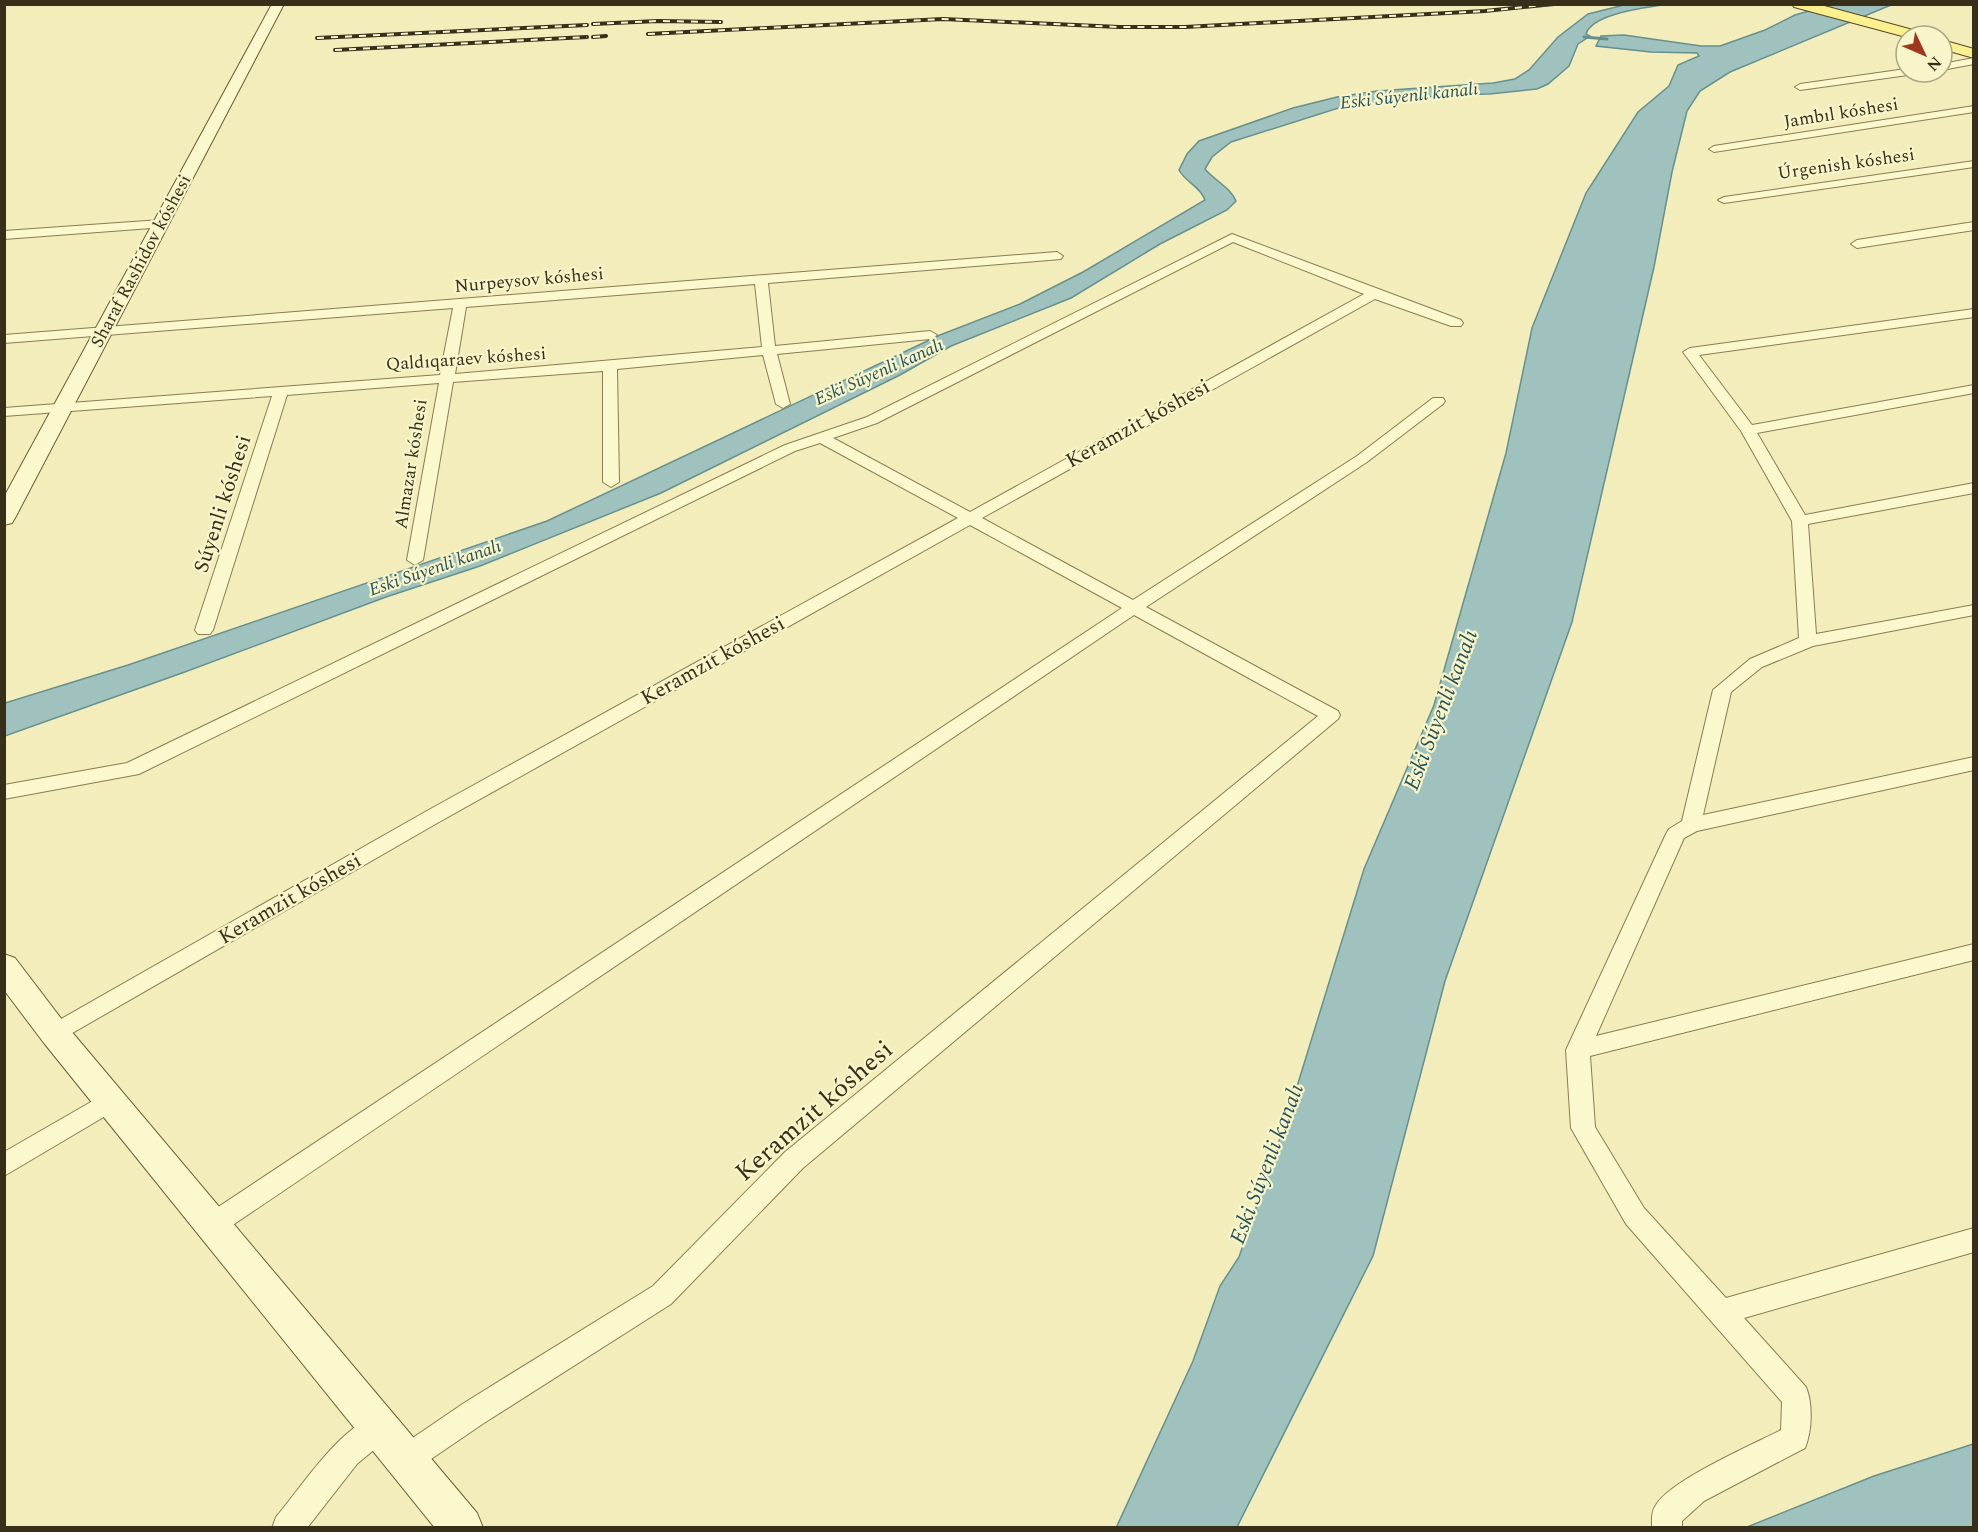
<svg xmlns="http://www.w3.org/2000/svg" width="1978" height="1532" viewBox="0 0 1978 1532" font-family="Spectral,serif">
<rect width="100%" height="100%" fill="#f2edba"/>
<path fill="#9fc2bf" stroke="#66908e" stroke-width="1.5" d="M1628 4 1662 5C1643 8 1592 14 1586 34L1590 36 1578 44 1569 66 1548 84 1537 89 1489 94 1447 95 1348 105 1231 142 1212 157 1205 169C1214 180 1231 188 1236 201L1227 210 1160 244 1071 298 951 346 900 375 661 493 480 566 386 597 182 673 5 736V703L128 665 547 521 940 335 1020 304 1083 272 1205 200C1200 186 1186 183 1179 170L1187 154 1199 141 1293 108 1337 97 1377 91 1493 83 1515 79 1529 70 1558 37 1588 14Z
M1829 5H1891L1730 72 1700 91 1687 111 1672 172 1654 267 1572 622 1445 981 1373 1256 1237 1527 1116 1528 1193 1361 1220 1286 1239 1257 1291 1106 1364 869 1434 705 1506 453 1532 328 1586 193 1638 112 1669 86 1678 65 1699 56 1697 53 1651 52 1596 46 1601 36 1624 35 1701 46H1720L1765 30 1795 15Z
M1973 1444V1527H1747L1874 1476Z"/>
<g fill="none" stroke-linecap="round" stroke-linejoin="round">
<path stroke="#66908e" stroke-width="3" d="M1584 37 1607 39"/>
<g stroke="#8a7c53" stroke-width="2">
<path id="street" d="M1974 58V64L1942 70V64Z
M1906 69V72H1913L1908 75 1800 90 1795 87 1800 84Z
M1974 106V112L1714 152 1709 149 1714 146Z
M1974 161V167L1724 203 1718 200 1724 197Z
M161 220 165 221V227L4 239V231Z
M1974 222V230L1857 248 1851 244 1857 240Z
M1232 234 1461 320 1463 323 1461 326H1451L1375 299 982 518 1133 600 1357 456 1433 398H1443L1445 401 1443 404 1367 462 1146 607 1338 711 1340 715 1338 719 803 1168 671 1304 484 1423 415 1470 405 1475 395 1470 390 1460 395 1450 464 1403 653 1286 785 1152 1318 716 1134 615 221 1233 212 1236 203 1233 199 1225 203 1217 1122 608 970 525 439 822 55 1043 47 1041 43 1034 47 1027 425 812 958 518 820 443 795 451 139 774 4 799V785L127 763 785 445 867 417ZM1233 242 1364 294 970 512 833 438 877 423Z
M1057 252 1063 256 1061 259 768 283 775 346 930 331 937 335 930 339 777 354 790 404 783 408 776 404 763 355 617 369 619 482 611 487 603 482V371L453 382 423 560 415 565 407 560 439 383 287 395 213 630 210 634H198L195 630 272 396 4 416V408L440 375 453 308 4 343V335ZM755 284 762 347 455 374 466 307Z
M1974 309V317L1699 355 1752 425 1974 385V393L1757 433 1805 515 1974 483V493L1808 524 1816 634 1974 605V615L1813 646 1762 667 1731 692 1703 815 1974 757V770L1697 831 1684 838 1596 1036 1974 944V960L1590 1056 1595 1127 1644 1208 1726 1298 1974 1228V1252L1744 1318 1806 1387C1813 1404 1812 1431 1805 1448L1704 1501 1682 1521V1528H1652C1652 1520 1651 1512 1656 1505 1671 1480 1752 1445 1781 1430L1782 1402 1626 1224 1571 1128 1566 1050 1666 834 1669 829 1682 821 1713 690 1750 659 1799 638 1792 521 1741 431 1683 352 1690 348Z
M110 1091 119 1094 122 1101 119 1108 4 1176V1152Z
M378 1414 388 1418 392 1428 388 1438 357 1464 307 1528H272L276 1517C304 1484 337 1430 378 1414Z"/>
</g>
<g stroke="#6b5d37" stroke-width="2">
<path id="secondary" d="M272 4H284L15 518 12 523 4 525V497Z
M4 954 15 958 66 1025 477 1513 483 1528H435L44 1043 4 990Z"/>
</g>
<g stroke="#574828" stroke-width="2">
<path id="primary" d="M1792 4H1817L1924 33 1926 36 1906 37 1794 7Z
M1942 40 1974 49V58L1942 49Z"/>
</g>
<use href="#street" fill="#fcf8ce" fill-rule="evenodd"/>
<use href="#secondary" fill="#fcf8ce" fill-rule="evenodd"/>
<use href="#primary" fill="#faf08d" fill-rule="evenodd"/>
<g stroke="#372f1a" stroke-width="4">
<path id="rail" d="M593 24 658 21 721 22
M648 34 943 19 1119 27H1185L1485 11 1554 4
M593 37 606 36
M317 38 587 25
M335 50 587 37"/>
</g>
<use href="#rail" stroke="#f9f5ca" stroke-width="2" stroke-dasharray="7" stroke-linecap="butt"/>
</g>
<g text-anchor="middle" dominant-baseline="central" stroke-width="4.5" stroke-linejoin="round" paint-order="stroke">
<g font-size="18" font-style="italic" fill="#275159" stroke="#f9f5ca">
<text transform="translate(1409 96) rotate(-6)">Eski Súyenli kanalı</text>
<text transform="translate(879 372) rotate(-24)">Eski Súyenli kanalı</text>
<text transform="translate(435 568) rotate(-19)">Eski Súyenli kanalı</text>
</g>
<g font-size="18" fill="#372f1a" stroke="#f9f5ca">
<text transform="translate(1841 113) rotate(-9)">Jambıl kóshesi</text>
<text transform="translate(1846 164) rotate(-8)">Úrgenish kóshesi</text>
<text transform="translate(141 261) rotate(-62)">Sharaf Rashidov kóshesi</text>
<text transform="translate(529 280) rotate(-5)">Nurpeysov kóshesi</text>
<text transform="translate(466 359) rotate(-4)">Qaldıqaraev kóshesi</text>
<text transform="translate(411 464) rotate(-81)">Almazar kóshesi</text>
</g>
<g font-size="21" fill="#372f1a" stroke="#f9f5ca">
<text transform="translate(1138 424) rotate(-29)">Keramzit kóshesi</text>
<text transform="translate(223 504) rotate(-72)">Súyenli kóshesi</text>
<text transform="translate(713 661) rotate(-29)">Keramzit kóshesi</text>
<text transform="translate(290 899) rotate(-30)">Keramzit kóshesi</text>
</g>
<g font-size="22" font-style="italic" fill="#275159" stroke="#f9f5ca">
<text transform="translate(1441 710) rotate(-69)">Eski Súyenli kanalı</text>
<text transform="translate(1267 1164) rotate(-69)">Eski Súyenli kanalı</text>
</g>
<g font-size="26" fill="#372f1a" stroke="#f9f5ca">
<text transform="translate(814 1111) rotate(-41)">Keramzit kóshesi</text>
</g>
</g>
<rect width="1978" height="1532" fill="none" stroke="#372f1a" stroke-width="12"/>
<g transform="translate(1924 54) rotate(134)"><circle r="28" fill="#f9f5ca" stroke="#aba684" stroke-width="1.5"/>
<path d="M0-4.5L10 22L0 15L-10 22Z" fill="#9f381d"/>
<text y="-9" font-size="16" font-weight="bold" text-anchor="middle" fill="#372f1a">N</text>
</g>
</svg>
